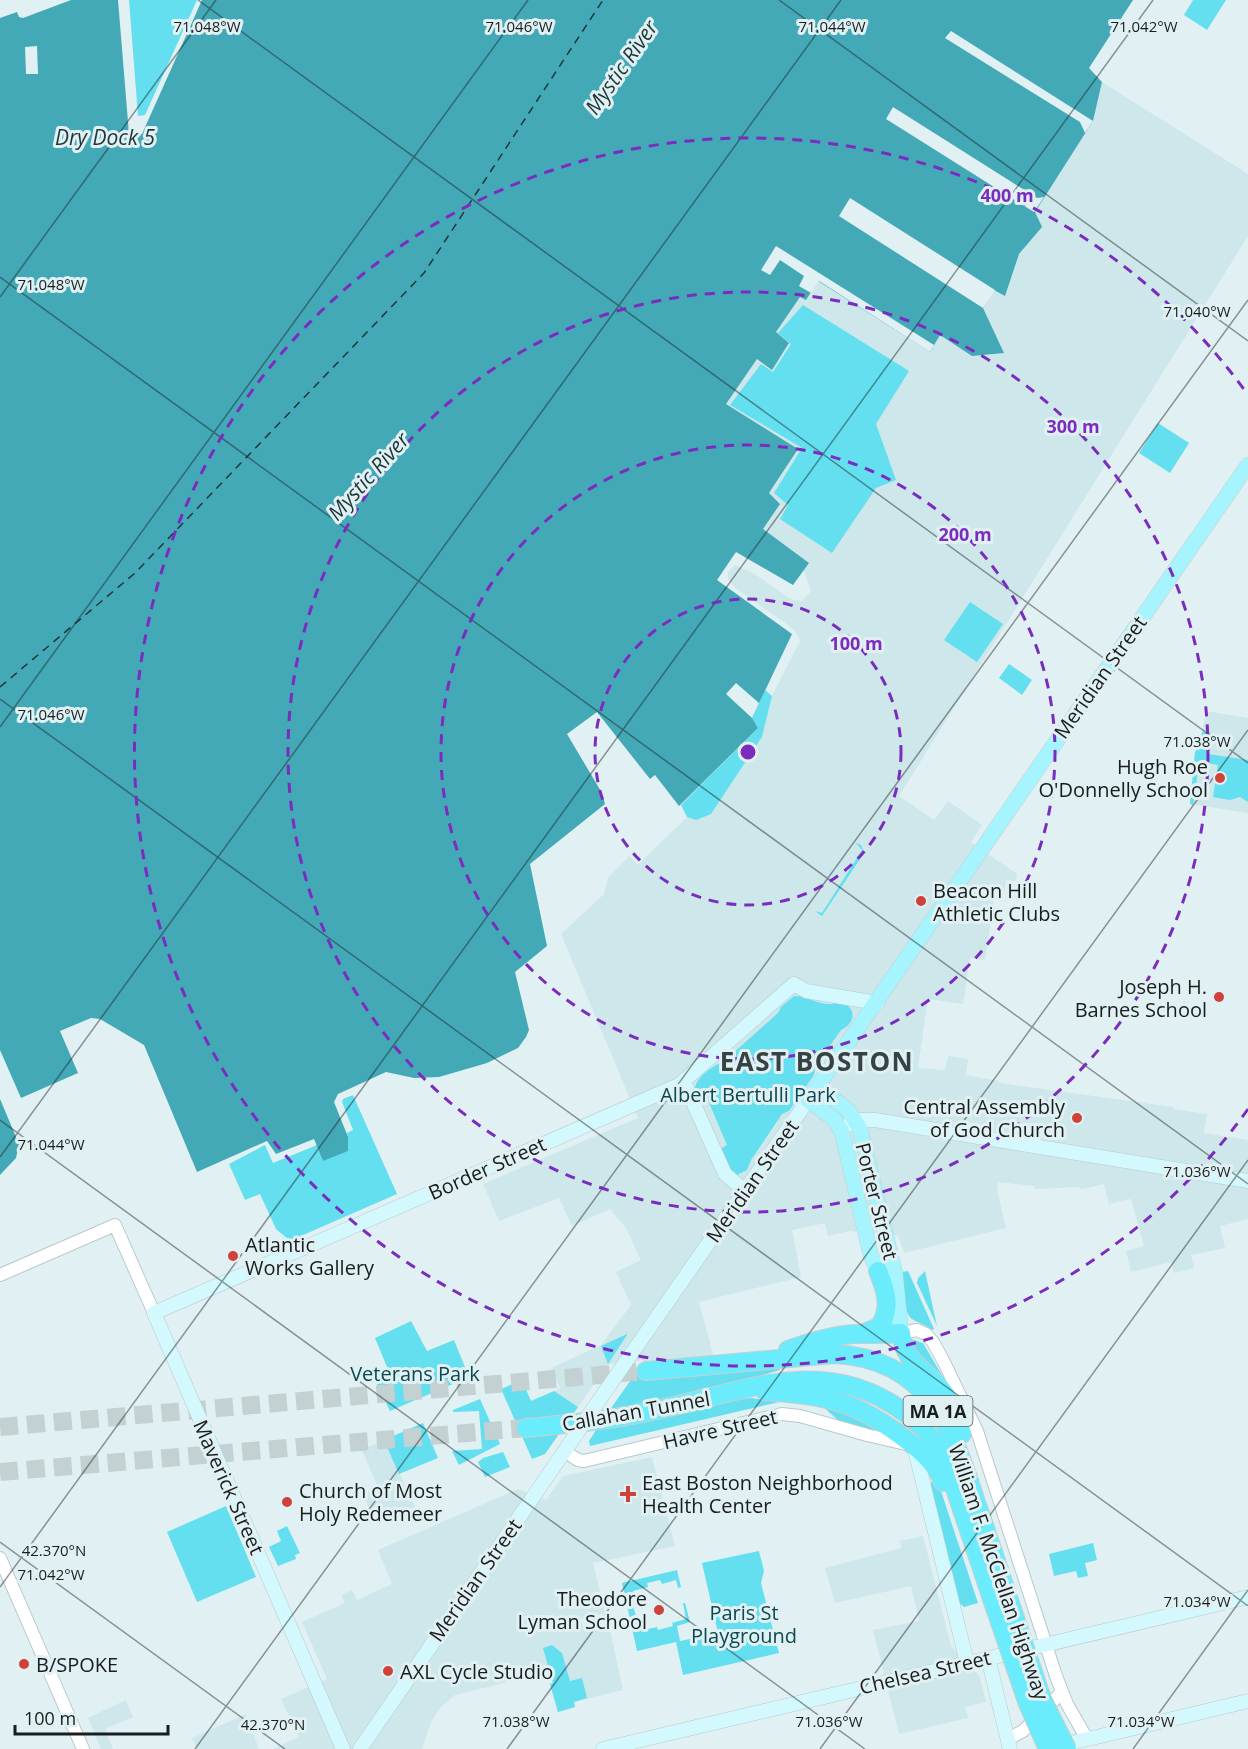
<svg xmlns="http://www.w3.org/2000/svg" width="1248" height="1749" viewBox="0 0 1248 1749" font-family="'Open Sans',sans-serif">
<rect width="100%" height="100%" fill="#e1f1f3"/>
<path fill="#cde7ea" d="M1102 82 1248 174V236L899 796 934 820 948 801 982 825 971 842 1017 874 1016 881 1006 880 1004 893 995 892 985 960 970 958 963 1004 928 999 918 1068 945 1070 948 1056 968 1059 966 1075 999 1081V1083L1173 1107V1109L1207 1114 1204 1133 1248 1140V1219L1220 1226 1225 1248 1191 1255 1194 1268 1174 1273 1171 1262 1131 1272 1126 1251 1144 1246 1131 1199 1109 1204 1104 1184 1082 1189 1078 1187 1035 1189 1034 1186 997 1182 998 1194 1006 1228 904 1253 898 1236 850 1231 828 1236 825 1223 792 1230 801 1277 699 1302 714 1358 646 1364 644 1360 608 1364 578 1407 554 1391 560 1388 551 1368 601 1345 631 1305 616 1272 641 1260 626 1228 610 1209 572 1226 559 1198 499 1221 483 1184 638 1118 561 934 604 894 608 878 629 856 638 865 687 817 696 820 762 737 772 696 800 641 795 630 734 587 728 579V572L735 565 755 574 790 599 802 601 811 591 805 573 803 571 808 563 763 529 769 494 798 449 725 404 757 359 772 369 789 343 775 333 800 297 818 281 929 352 940 335 972 356 1004 353 983 308 995 290 1005 295 1019 254 1024 250 1034 212 1093 121Z
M1206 711 1248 718V813L1190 804 1195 752 1200 745Z
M384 1440 415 1507 375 1523 363 1494 378 1488 362 1450Z
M652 1457 675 1546 593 1563 605 1613 581 1619 584 1631 609 1625 623 1690 574 1702 575 1707 558 1712 550 1684 553 1683 549 1672 455 1695 441 1707 431 1722 422 1749H273L299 1737 281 1699 327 1679 302 1622 345 1603 341 1595 352 1590 357 1600 392 1584 378 1550 518 1489 546 1500 563 1476Z
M923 1536 951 1646 980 1677 986 1702 965 1707 968 1718 899 1734 873 1630 919 1621 911 1586 835 1603 825 1568 901 1548 900 1541Z
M126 1700 133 1717 105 1729 113 1749H101L88 1718Z
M246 1714 259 1749H197L192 1738Z"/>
<path fill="#63dff0" d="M129 0H197L145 115 138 116Z
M1193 0H1226L1207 30 1184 15Z
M803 305 909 371 876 424 896 480 876 488 832 553 780 519 788 505 774 493 802 448 730 405 761 364 773 372 791 344 778 333Z
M1158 423 1189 443 1170 473 1139 453Z
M970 602 1003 624 977 662 944 640Z
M1009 664 1032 680 1022 695 999 678Z
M765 690 772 696 762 737 711 814 696 820 687 817 681 805 758 728 752 718Z
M1202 732 1211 733 1208 754 1248 760V802L1240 797 1230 800 1213 797 1218 765 1202 762C1195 775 1197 790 1193 805L1190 804 1195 752 1200 745Z
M856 843 861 845 864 853 822 916 815 911 822 913 862 850Z
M794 996C807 996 818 1005 831 1004 838 1003 834 1001 841 1003 858 1007 855 1024 841 1030L815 1067 814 1075 789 1111 782 1114 751 1160 747 1170 737 1175 730 1172 720 1149 727 1145 707 1098 699 1101C698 1098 696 1094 695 1091 693 1079 714 1065 723 1062L778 1013 781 1007Z
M353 1095 397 1194 294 1239H288L276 1229 260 1194 245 1200 229 1164 265 1145 273 1163 317 1145 323 1161 348 1137 347 1133 353 1130 342 1102 343 1099Z
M908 1271 934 1329 932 1330C925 1324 918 1323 912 1319 903 1313 903 1283 901 1272Z
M925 1271 937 1326 917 1283 918 1278Z
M411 1321 427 1351 454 1340 469 1377 390 1411 375 1380 390 1374 375 1338Z
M627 1334V1335L608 1364 601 1346Z
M908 1338 923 1343 950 1389 914 1354Z
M645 1360 646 1364 779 1367 780 1370 723 1387 609 1411Z
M522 1380 531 1401 554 1391 578 1407 545 1454 532 1459 501 1389Z
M752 1398 779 1402 590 1446 589 1441 598 1427 736 1399Z
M480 1399 500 1444 459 1465 452 1451 482 1449 479 1411 453 1412V1410Z
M821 1405 838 1407 888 1434 840 1422Z
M423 1423 438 1458 399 1474 384 1440Z
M503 1452 510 1467 485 1477 478 1462 483 1458Z
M937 1479 978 1603 964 1607 959 1603 930 1483Z
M226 1506 256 1577 197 1602 167 1532Z
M287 1526 300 1553 295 1555 296 1559 278 1566 269 1547 281 1541 277 1531Z
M1093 1543 1097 1560 1085 1563 1088 1576 1078 1578 1076 1571 1054 1576 1049 1554Z
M759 1551 764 1571 761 1583 779 1653 683 1675 676 1642 637 1651 622 1583 677 1570 681 1587 678 1588 676 1580 662 1584 660 1580 647 1583 648 1587 633 1591 636 1601 632 1602 636 1616H639L643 1630 657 1627 658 1630 673 1626 672 1623 686 1619 683 1603H685L690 1622 677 1626 680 1641 718 1633 702 1563Z
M552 1645 562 1653 570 1681 582 1678 587 1698 574 1702 575 1707 558 1712 550 1684 553 1683 543 1648Z"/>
<path fill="#43a9b7" d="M71 0H118L129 134H142L202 0H1133L1089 68 1102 82 1093 121 1035 212 1042 227 1019 254 1005 296 994 290 983 308 1004 353 972 356 940 335 930 352 818 281 806 300 800 297 776 332 789 343 772 370 757 359 726 404 798 449 769 493 780 504 763 529 809 563 793 585 736 552 717 580 792 634 752 718 758 728 679 806 655 775 650 779 597 712 567 734 602 793 605 804 530 864 547 946 515 972 529 1030 526 1037 518 1048 487 1063 439 1077 414 1078 386 1072 338 1094 334 1102 348 1137V1151L323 1161 314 1139 276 1154 267 1141 197 1172 144 1045 100 1019 91 1018 60 1031 78 1073 21 1098 0 1050V18L17 12 19 17 23 18Z
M0 1099 19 1144 16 1158 0 1175Z"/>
<path fill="#e1f1f3" d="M951 31 1093 121 1085 133 1080 122 945 38Z
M37 46 38 74H26L25 47Z
M893 107 1037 198 1044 197 1034 212 886 119Z
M850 198 995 290 983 308 839 216Z
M776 246 934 345 930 352 819 281 811 293 799 286 804 276 780 260 770 275 761 270Z
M736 683 759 703 752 718 726 694Z"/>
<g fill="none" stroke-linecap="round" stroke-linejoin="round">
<path stroke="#1f3639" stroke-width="1.5" stroke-dasharray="8 6" stroke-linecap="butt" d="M0 687 135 573 424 273 603 0"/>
<path stroke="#c3d1d3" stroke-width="18" stroke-dasharray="18 9" stroke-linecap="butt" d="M0 1427 646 1371
M0 1472 526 1428"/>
<g stroke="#b9c9cb" stroke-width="14">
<path id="tertiary" d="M0 1275 115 1225 154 1313
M901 1333 917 1330 926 1334 933 1342 944 1362 977 1431 1056 1676 1067 1704 1087 1739
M564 1451 578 1460 584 1461 782 1414 800 1416 867 1435 910 1445
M0 1558 83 1749
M1008 1739 1023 1731 1062 1692"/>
</g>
<g stroke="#b9c9cb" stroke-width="15">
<path id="secondary" d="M684 1082 725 1174 745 1191
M848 1125 860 1120H875L1248 1181
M593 1409 808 1100
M914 1446 967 1663
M988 1658 1010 1749
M1058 1746 1248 1701
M343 1749 154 1313 679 1085 794 984 806 991 877 1003
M360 1749 577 1433
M603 1749 1248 1597"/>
</g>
<g stroke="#cccdce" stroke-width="16">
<path id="primary" d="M817 1087 848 1110 860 1129 895 1273 901 1333
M878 1271 871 1256 842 1132 834 1119 808 1100 1248 465"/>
</g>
<g stroke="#cccdce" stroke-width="20">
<path id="motorway" d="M864 1333 879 1327C892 1309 886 1290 878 1271
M788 1350C810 1342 838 1333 862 1334 875 1334 888 1334 901 1333 905 1365 924 1367 942 1390 952 1403 957 1418 962 1434
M646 1371 835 1354C927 1359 952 1427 976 1502 987 1533 997 1564 1007 1594
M765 1391C825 1396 855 1400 904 1438 921 1451 935 1462 943 1482
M526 1428C569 1424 613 1420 656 1410 741 1393 822 1353 901 1410 921 1424 938 1441 947 1465L992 1599"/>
</g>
<use href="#tertiary" stroke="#fff" stroke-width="12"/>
<use href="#secondary" stroke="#d3f9fe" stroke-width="14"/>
<use href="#primary" stroke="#a6f4fe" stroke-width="15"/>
<use href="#motorway" stroke="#6becfd" stroke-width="18"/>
<g stroke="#b9c9cb" stroke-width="15" stroke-linecap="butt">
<path id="secondary-bridge" d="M577 1433 593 1409"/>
</g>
<g stroke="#cccdce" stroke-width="20" stroke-linecap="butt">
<path id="motorway-bridge" d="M1007 1594 1042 1699 1067 1749
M992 1599 1028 1704 1048 1749"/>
</g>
<use href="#secondary-bridge" stroke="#d3f9fe" stroke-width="14"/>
<use href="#motorway-bridge" stroke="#6becfd" stroke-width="18"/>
</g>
<path fill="none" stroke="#181d1e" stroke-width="1.5" stroke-opacity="0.45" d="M198 0 1248 763M779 0 1248 341M0 277 1248 1184M0 297 216 0M0 699 1248 1606M0 727 528 0M0 1120 865 1749M0 1157 841 0M0 1542 285 1749M0 1587 1153 0M195 1749 1248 300M507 1749 1248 730M820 1749 1248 1160M1133 1749 1248 1590"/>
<g fill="none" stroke="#7b2cbf" stroke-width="3" stroke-dasharray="10 8">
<circle cx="748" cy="752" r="153"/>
<circle cx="748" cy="752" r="307"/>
<circle cx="748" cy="752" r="460"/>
<path d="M1248 1109A614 614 0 1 1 1248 395"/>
</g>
<g fill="#d04239" stroke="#e1f1f3" stroke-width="2">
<circle cx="1220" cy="778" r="6"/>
<circle cx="921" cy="901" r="6"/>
<circle cx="1219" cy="997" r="6"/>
<circle cx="1077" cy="1118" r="6"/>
<circle cx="233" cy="1256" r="6"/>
<path d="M625 1485h6v6h6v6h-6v6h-6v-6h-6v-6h6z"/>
<circle cx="287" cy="1502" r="6"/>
<circle cx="659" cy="1610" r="6"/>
<circle cx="24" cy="1664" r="6"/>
<circle cx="388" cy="1671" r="6"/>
</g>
<g text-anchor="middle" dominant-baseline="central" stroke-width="6" stroke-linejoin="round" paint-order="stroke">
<rect fill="#e1f1f3" stroke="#545d5e" stroke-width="1.5" x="903.5" y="1396" width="69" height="30" rx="4.5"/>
<g font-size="18" font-weight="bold" fill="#181d1e">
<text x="938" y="1411">MA 1A</text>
</g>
<g font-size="20" fill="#181d1e" stroke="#e1f1f3">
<text transform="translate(1100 677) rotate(-55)">Meridian Street</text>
<text transform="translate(487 1168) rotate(-24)">Border Street</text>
<text transform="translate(752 1181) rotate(-55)">Meridian Street</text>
<text transform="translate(877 1201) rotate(76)">Porter Street</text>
<text transform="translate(636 1411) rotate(-10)">Callahan Tunnel</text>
<text transform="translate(720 1429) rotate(-13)">Havre Street</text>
<text transform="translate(229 1487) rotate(66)">Maverick Street</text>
<text transform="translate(999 1572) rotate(71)">William F. McClellan Highway</text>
<text transform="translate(475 1580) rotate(-55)">Meridian Street</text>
<text transform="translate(925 1672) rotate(-13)">Chelsea Street</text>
</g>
<g font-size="20" fill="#181d1e" stroke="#e1f1f3" text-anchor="start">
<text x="1208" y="766" text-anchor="end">Hugh Roe<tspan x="1208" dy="23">O'Donnelly School</tspan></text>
<text x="933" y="890">Beacon Hill<tspan x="933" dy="23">Athletic Clubs</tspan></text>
<text x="1207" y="986" text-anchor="end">Joseph H.<tspan x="1207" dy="23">Barnes School</tspan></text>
<text x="1065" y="1106" text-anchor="end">Central Assembly<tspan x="1065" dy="23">of God Church</tspan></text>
<text x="245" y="1244">Atlantic<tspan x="245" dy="23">Works Gallery</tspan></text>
<text x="642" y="1482">East Boston Neighborhood<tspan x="642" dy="23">Health Center</tspan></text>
<text x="299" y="1490">Church of Most<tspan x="299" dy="23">Holy Redemeer</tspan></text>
<text x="647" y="1598" text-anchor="end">Theodore<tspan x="647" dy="23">Lyman School</tspan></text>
<text x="36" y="1664">B/SPOKE</text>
<text x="400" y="1671">AXL Cycle Studio</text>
</g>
<g font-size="20" fill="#0b4951" stroke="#e1f1f3">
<text x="748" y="1094">Albert Bertulli Park</text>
<text x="415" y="1373">Veterans Park</text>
<text x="744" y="1612">Paris St<tspan x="744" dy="23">Playground</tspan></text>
</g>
<g font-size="21" font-style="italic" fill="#1f3639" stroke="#e1f1f3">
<text transform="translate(621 67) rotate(-55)">Mystic River</text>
<text x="105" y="137">Dry Dock 5</text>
<text transform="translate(368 476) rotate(-48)">Mystic River</text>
</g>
<g font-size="26" font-weight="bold" letter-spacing="1.5" fill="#364345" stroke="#e1f1f3">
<text x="817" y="1061">EAST BOSTON</text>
</g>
</g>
<g font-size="15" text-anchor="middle" fill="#181d1e" stroke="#e1f1f3" stroke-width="6" stroke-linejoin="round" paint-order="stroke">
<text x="207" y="32">71.048°W</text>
<text x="519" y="32">71.046°W</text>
<text x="832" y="32">71.044°W</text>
<text x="1144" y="32">71.042°W</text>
<text x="51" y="290">71.048°W</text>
<text x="1197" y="317">71.040°W</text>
<text x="51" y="720">71.046°W</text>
<text x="1197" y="747">71.038°W</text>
<text x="51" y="1150">71.044°W</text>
<text x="1197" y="1177">71.036°W</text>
<text x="54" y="1556">42.370°N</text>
<text x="51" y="1580">71.042°W</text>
<text x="1197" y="1607">71.034°W</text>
<text x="516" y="1727">71.038°W</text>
<text x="829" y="1727">71.036°W</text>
<text x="1141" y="1727">71.034°W</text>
<text x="273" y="1730">42.370°N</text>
</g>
<circle cx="748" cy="752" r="9" fill="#7b2cbf" stroke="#e1f1f3" stroke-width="3"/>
<g font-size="18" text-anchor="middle" font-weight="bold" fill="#7b2cbf" stroke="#e1f1f3" stroke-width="6" stroke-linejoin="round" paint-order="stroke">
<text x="1007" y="202">400 m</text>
<text x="1073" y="433">300 m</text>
<text x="965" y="541">200 m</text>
<text x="856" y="650">100 m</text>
</g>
<path d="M15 1725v9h153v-9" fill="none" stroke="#181d1e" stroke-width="3"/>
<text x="24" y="1725" font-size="18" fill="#181d1e" stroke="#e1f1f3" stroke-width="4.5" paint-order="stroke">100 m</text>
</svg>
